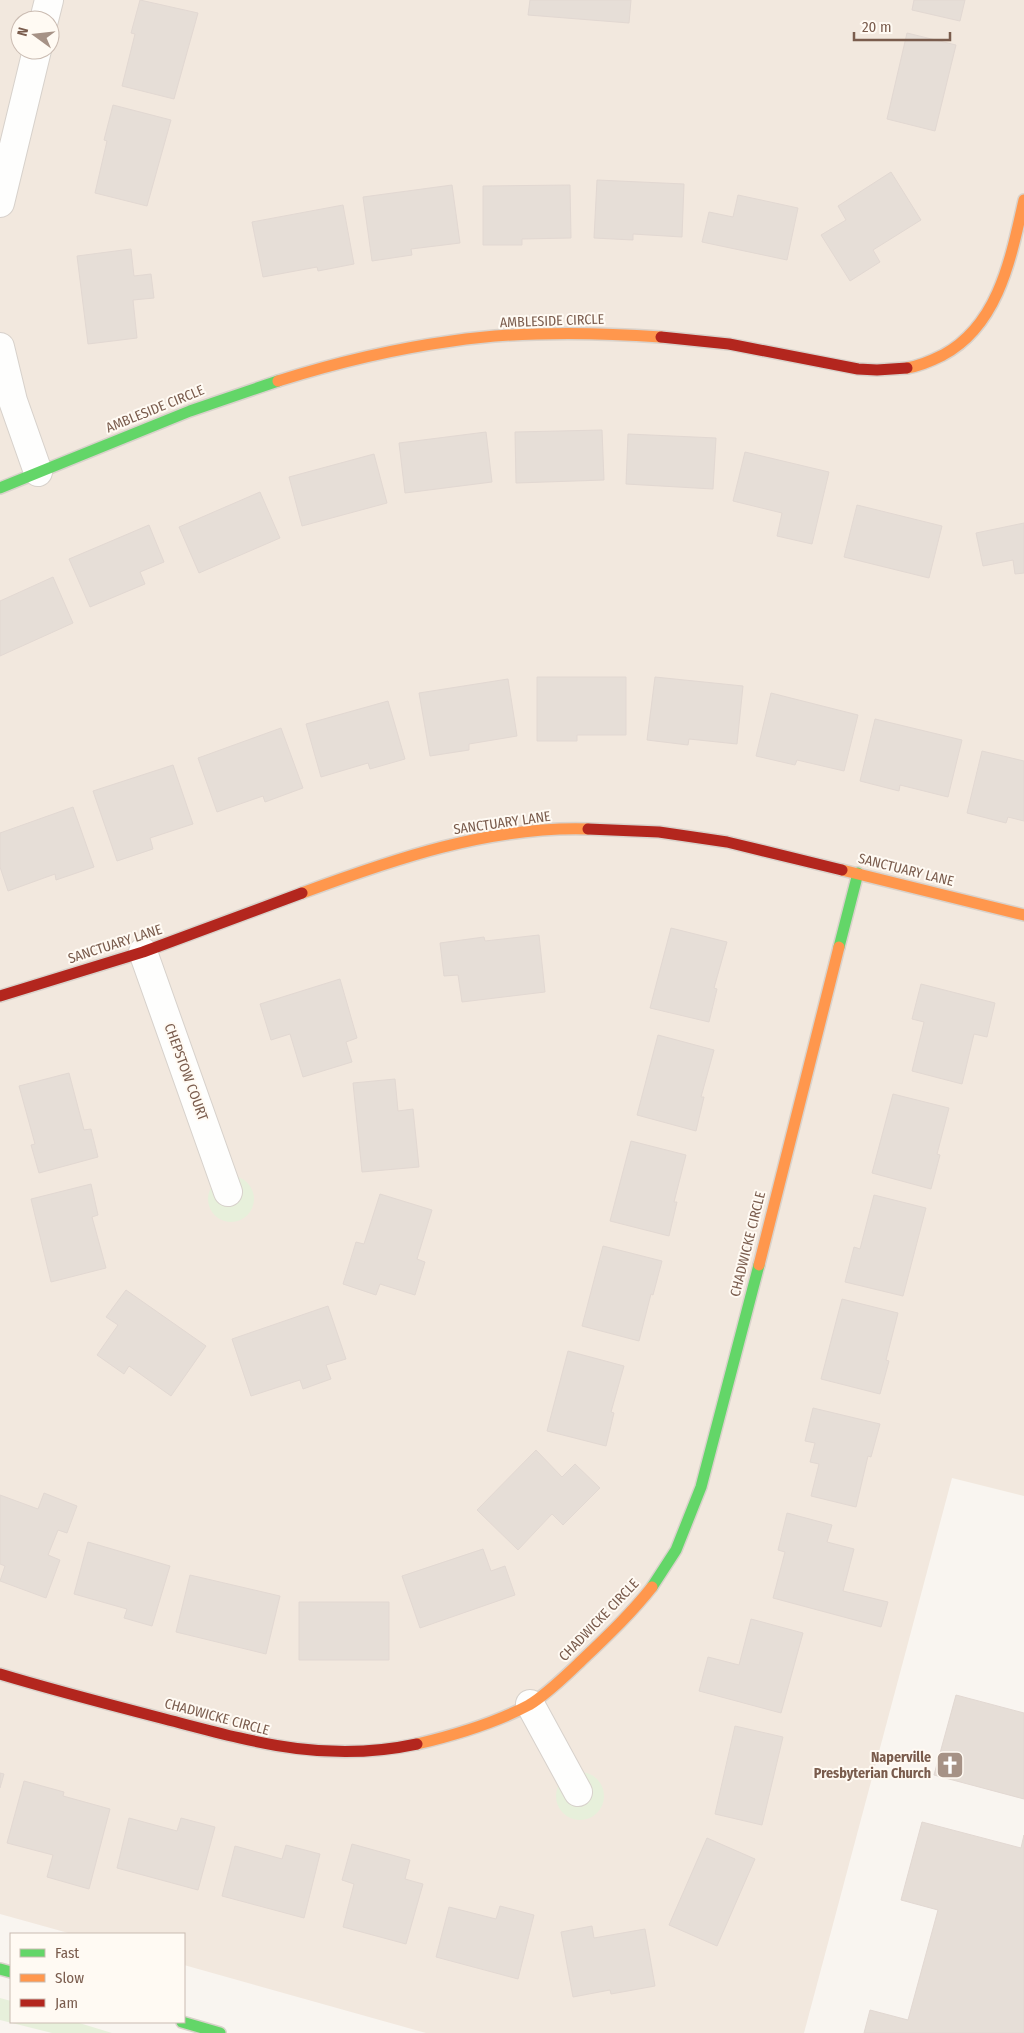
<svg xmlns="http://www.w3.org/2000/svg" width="1024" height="2033" viewBox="0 0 1024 2033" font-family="'Fira Sans Condensed',sans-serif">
<rect width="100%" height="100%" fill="#f9f5f0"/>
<path fill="#f2e8de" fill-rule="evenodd" d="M0 0H1024V1496L952 1478 804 2033H426L184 1965V1934H72L0 1914ZM20 20H50V50H20Z"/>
<path fill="#e7f0db" d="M208 1199a23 23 0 1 1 46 0a23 23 0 1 1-46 0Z
M556 1796a24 24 0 1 1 48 0a24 24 0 1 1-48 0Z
M0 1998 11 2001V2022H76L112 2033H52L0 2020Z"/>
<path fill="#e6ded7" stroke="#e2d8d2" d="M140 0 198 13 174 99 122 86 135 34 131 33Z
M530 0H631L629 23 528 15Z
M914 0H965L960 21 912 10Z
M907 33 956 45 935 131 887 119Z
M113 105 171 120 147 206 95 193 107 141 104 140Z
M891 172 921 220 873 250 880 262 850 281 821 235 846 220 838 206Z
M597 180 684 184 682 237 633 234V240L594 238Z
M452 185 460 243 411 249 412 255 372 261 363 197Z
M570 185 571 238 522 239V245H483V186Z
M738 195 798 208 787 260 702 242 709 212 733 217Z
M343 205 354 264 318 271 317 267 263 277 252 222Z
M131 249 134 276 151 274 154 298 133 300 137 338 88 344 77 256Z
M602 430 604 480 516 483 515 432Z
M486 432 492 482 405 493 399 443Z
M628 434 716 438 713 489 626 484Z
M745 452 829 472 812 544 777 536 782 513 733 501Z
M374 454 387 503 302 526 289 477Z
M260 492 280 538 199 573 179 527Z
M857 505 942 526 929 578 844 557Z
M1024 523V573L1015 574 1013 560 983 566 976 533Z
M149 525 164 562 140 572 145 584 90 607 69 559Z
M53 577 73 623 0 656V601Z
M537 677H626V735H577V741H537Z
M655 677 743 686 737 744 689 739 688 745 647 740Z
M508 679 517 736 469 744V750L430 756 419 693Z
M771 693 858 715 844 771 797 760 795 765 756 756Z
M388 701 405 759 370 769 368 763 321 777 306 724Z
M875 719 962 740 948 797 900 785 899 791 860 781Z
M281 728 303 788 265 802 263 796 217 812 198 758Z
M982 751 1024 761V821L1008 817 1006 823 967 813Z
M173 765 193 824 150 838 153 849 117 861 93 791Z
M73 807 94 867 56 880 55 874 8 891 0 867V833Z
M671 928 727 942 714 988 717 989 709 1022 650 1008Z
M539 935 545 992 462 1002 458 975 444 976 440 943 484 937 485 941Z
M340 979 357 1038 346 1042 352 1062 303 1077 290 1034 271 1040 260 1004Z
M921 984 995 1003 987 1037 974 1034 962 1084 912 1071 924 1022 912 1019Z
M658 1035 714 1050 701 1097H704L696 1131 637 1115Z
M69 1073 84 1130 91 1129 98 1157 39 1173 31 1145 35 1144 19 1086Z
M395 1079 398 1111 413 1109 419 1167 362 1172 353 1083Z
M893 1094 949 1108 937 1154 940 1155 931 1189 872 1173Z
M631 1141 686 1155 674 1202H677L669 1236 610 1221Z
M91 1184 98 1215 92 1217 106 1268 51 1282 31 1199Z
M380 1194 432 1210 417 1259 425 1262 415 1295 380 1284 376 1295 343 1284 356 1242 364 1244Z
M874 1195 926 1208 903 1296 845 1282 854 1247 860 1249Z
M603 1246 662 1261 653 1295 651 1294 639 1341 582 1326Z
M126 1290 206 1346 171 1396 129 1366 124 1374 97 1355 118 1325 106 1317Z
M842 1299 898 1313 886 1360 889 1361 880 1394 821 1379Z
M328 1306 346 1359 326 1365 331 1379 303 1389 300 1380 251 1396 232 1339Z
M568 1351 624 1366 611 1412 614 1413 606 1446 547 1431Z
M813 1408 880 1424 871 1457 868 1456 856 1507 811 1496 819 1464 810 1462 815 1443 805 1441Z
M536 1450 562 1477 575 1464 600 1488 563 1525 552 1514 518 1550 477 1510Z
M44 1493 77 1506 67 1533 58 1530 48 1555 60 1560 46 1598 0 1581 5 1566 0 1564V1495L38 1509Z
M787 1513 832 1525 827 1542 854 1549 843 1591 888 1602 881 1627 773 1598 785 1552 778 1550Z
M88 1542 170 1566 152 1626 124 1618 127 1609 74 1594Z
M483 1549 491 1571 505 1566 515 1595 420 1628 402 1576Z
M190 1575 280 1596 266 1654 176 1632Z
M299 1602H389V1660H299Z
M751 1619 803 1633 781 1713 699 1691 708 1657 739 1665Z
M956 1695 1024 1713V1799L934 1775Z
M735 1726 783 1737 762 1825 715 1814Z
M0 1773 4 1774 0 1788Z
M24 1781 64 1792 63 1796 110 1809 89 1889 47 1877 53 1855 7 1843Z
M129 1818 177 1831 181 1818 215 1827 198 1890 117 1868Z
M922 1822 1021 1848 1024 1835V2033H864L870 2010 908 2020 938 1910 901 1900Z
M707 1838 755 1859 717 1946 669 1925Z
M352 1844 410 1860 405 1879 423 1884 406 1944 343 1927 354 1884 342 1880Z
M286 1845 320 1854 304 1918 222 1896 235 1846 282 1859Z
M500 1906 534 1915 518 1979 436 1957 449 1907 496 1919Z
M592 1926 594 1938 645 1929 655 1986 611 1994 610 1990 573 1997 561 1932Z"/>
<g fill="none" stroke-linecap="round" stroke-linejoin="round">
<g stroke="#d7d1cb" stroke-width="30">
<path id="street" d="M44 20 49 0
M0 203 37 50
M0 347 13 401 38 472
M143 952 228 1192
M530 1704 578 1792"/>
</g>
<g stroke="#d9d2cb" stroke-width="14">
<path id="fast" d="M0 488 190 411 278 381
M839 947 858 873
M652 1587 676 1550 701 1487 759 1265
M0 1969 11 1972
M182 2022 220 2033"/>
</g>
<g stroke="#d9d2cb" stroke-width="14">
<path id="slow" d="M907 368C920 366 931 361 943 355 999 325 1011 257 1024 200
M278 381C335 363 393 349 452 341 520 331 592 332 661 337
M842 870 1024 915
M302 893C394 859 489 826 588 829
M759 1265 839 947
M417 1744C455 1735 495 1723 529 1705 547 1694 563 1678 578 1664 604 1639 630 1615 652 1587"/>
</g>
<g stroke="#d9d2cb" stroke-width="14">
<path id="jam" d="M661 337 729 344 858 369 877 370 907 368
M588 829 659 832 727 842 842 870
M0 996 143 952 302 893
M0 1674C53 1690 107 1704 161 1718 250 1741 324 1764 417 1744"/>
</g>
<use href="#street" stroke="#fefefd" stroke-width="28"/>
<use href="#fast" stroke="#63d668" stroke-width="11"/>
<use href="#slow" stroke="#ff974d" stroke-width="11"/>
<use href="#jam" stroke="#b3261e" stroke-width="11"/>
</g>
<defs>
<g id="church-square" transform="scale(1.4375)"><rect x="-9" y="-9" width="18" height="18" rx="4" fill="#a69286" stroke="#fffaf3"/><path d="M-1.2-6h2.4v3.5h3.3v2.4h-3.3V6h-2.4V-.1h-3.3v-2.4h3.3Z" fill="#fff"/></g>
</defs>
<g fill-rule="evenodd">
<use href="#church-square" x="950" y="1765"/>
</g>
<g text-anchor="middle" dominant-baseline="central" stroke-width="4" stroke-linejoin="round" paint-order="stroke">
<g font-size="14" fill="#7a5c4d" stroke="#fffaf3">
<text transform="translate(552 321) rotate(-2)">AMBLESIDE CIRCLE</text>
<text transform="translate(155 409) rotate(-22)">AMBLESIDE CIRCLE</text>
<text transform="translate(502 823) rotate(-8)">SANCTUARY LANE</text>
<text transform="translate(906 870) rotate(14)">SANCTUARY LANE</text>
<text transform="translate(115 944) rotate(-18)">SANCTUARY LANE</text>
<text transform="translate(186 1072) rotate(70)">CHEPSTOW COURT</text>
<text transform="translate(748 1244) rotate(-76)">CHADWICKE CIRCLE</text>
<text transform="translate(599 1620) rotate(-46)">CHADWICKE CIRCLE</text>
<text transform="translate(217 1717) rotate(15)">CHADWICKE CIRCLE</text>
</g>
<g font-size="14" font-weight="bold" fill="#7a5c4d" stroke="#fffaf3" text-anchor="end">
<text x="931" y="1757">Naperville<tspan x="931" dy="16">Presbyterian Church</tspan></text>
</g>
</g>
<rect x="10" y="1933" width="175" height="90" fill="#fffaf3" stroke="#cabbb1"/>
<rect x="20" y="1949" width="25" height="8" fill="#63d668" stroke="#cabbb1"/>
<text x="55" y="1958" font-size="15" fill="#7a5c4d">Fast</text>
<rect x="20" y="1974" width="25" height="8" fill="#ff974d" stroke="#cabbb1"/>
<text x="55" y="1983" font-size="15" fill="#7a5c4d">Slow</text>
<rect x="20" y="1999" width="25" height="8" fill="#b3261e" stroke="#cabbb1"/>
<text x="55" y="2008" font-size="15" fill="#7a5c4d">Jam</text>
<g transform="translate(35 35) rotate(285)"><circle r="24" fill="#fffaf3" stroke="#cabbb1"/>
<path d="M0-4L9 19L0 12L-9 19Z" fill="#a69286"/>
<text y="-8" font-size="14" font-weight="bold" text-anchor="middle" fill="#7a5c4d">N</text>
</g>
<path d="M854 32v8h96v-8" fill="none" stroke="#7a5c4d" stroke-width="2.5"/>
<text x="862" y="32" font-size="15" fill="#7a5c4d" stroke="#fffaf3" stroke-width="4" paint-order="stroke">20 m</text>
</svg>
